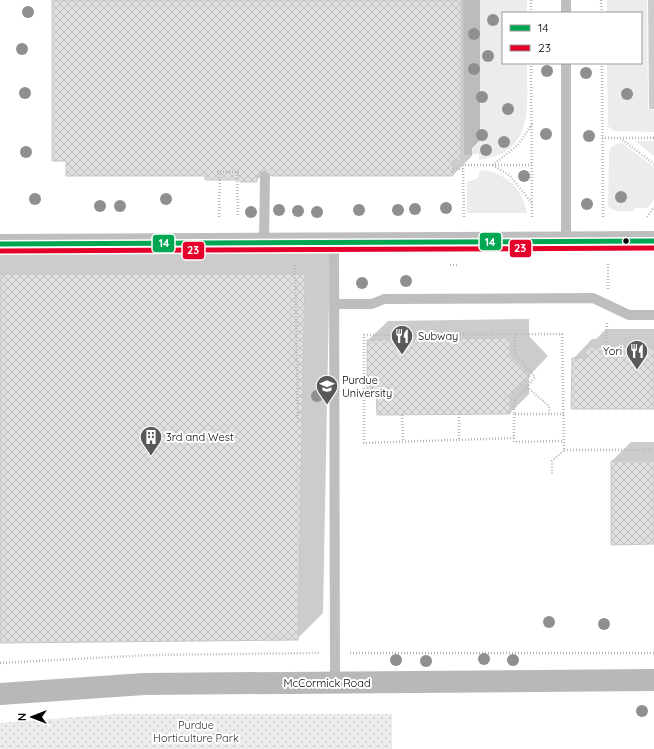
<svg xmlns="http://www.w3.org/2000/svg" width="654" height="749" viewBox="0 0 654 749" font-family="Quicksand,sans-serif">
<defs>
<pattern id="park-dots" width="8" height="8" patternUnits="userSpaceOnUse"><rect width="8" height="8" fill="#ececec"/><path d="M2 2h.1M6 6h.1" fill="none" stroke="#c9c9c9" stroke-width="1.8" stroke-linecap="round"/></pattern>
<pattern id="building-cross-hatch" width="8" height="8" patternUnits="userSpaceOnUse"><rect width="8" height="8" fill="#dfdfdf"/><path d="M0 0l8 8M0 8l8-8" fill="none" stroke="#bebebe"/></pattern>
</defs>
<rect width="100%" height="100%" fill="#fff"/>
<path fill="#ececec" d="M463 0H527V13H503V63H527C527 106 535 153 479 160V154L464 155Z
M607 0H647L648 109 654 110V132L613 131 608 126 607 63H641V13H607Z
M635 141H654V156Z
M622 143 654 167V199L648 208H634V211C625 211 614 213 608 206L609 152C611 145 615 144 622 143Z
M480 170C506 172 522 188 527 213H467V182L478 178Z"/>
<path fill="url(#park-dots)" d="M116 714H392V749H0V723Z"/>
<path fill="#0003" d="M53 0H480V140L472 148V156L453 175 268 169 256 181 206 175Z
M648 0H654V109H649Z
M7 249H330L323 613 297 639 0 642V256Z
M529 319V336L548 356 529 376V394L510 413 368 391V340L388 321Z
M606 329H654V408L573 359 592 339H596Z
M631 442H654V543L612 461Z"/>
<path fill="url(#building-cross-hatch)" stroke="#c7c7c7" d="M52 0H461V160H453V176H271L269 171 265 170 257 176V182H240V180H205V176H66V161H52Z
M0 274H305L298 640 0 643Z
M510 338V355L530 376 510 396V414L377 415 376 392H367V340Z
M586 347 654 348V409H571L572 358H586Z
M611 461H654V544L611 545Z"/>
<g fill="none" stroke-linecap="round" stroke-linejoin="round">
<path stroke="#b9b9b9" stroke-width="2.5" stroke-dasharray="1 2" stroke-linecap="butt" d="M531 0V13
M601 0 602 13
M531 63 532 217
M602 63 603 217
M532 124 518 145 493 165 510 176 532 203
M602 138H654
M620 138 654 164
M453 169H463
M217 172H240
M237 172 238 217
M219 217 220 172
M464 217 463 165H532
M647 217 654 207
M295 265 298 423
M450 265H457
M608 289V263
M515 334V354L535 377 527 387 549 406V414
M606 342 607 322
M527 387 515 399 514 414H564
M459 414V440
M514 414V442L564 441
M402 415 403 441
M514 438 364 443V335L562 334 564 450 552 461V475
M564 450H654
M350 653H654
M0 663 150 655 319 653"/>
<path stroke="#bebebe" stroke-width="10" d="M566 0V13
M566 63V241
M264 242 265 176
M334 242 335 683
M334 304H372L384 299 593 298 629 315H654"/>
<path stroke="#bebebe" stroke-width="20" d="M0 244 654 241"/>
<path stroke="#b8b8b8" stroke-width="22" d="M0 694 144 684 654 680"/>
<g stroke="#fff" stroke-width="8">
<path id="bus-1" d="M0 244 654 241"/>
</g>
<g stroke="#fff" stroke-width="8">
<path id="bus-2" d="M0 251 654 248"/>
</g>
<use href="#bus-1" stroke="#00a651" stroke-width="5"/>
<use href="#bus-2" stroke="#e4002b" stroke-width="5"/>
</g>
<g fill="#8f8f8f">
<circle cx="28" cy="12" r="6"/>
<circle cx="493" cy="20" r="6"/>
<circle cx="474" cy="34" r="6"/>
<circle cx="22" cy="49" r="6"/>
<circle cx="488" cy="56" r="6"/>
<circle cx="474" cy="69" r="6"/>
<circle cx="547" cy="71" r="6"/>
<circle cx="586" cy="73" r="6"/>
<circle cx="25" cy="93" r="6"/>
<circle cx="627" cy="94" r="6"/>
<circle cx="482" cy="97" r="6"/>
<circle cx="508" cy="109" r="6"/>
<circle cx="546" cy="134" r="6"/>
<circle cx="482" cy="135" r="6"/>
<circle cx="589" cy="136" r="6"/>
<circle cx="504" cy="142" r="6"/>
<circle cx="486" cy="150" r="6"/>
<circle cx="26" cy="152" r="6"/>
<circle cx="524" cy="176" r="6"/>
<circle cx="621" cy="197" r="6"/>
<circle cx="35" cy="199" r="6"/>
<circle cx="166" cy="199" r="6"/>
<circle cx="587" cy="204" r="6"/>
<circle cx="100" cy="206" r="6"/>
<circle cx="120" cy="206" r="6"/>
<circle cx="446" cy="208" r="6"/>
<circle cx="415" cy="209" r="6"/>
<circle cx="279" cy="210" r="6"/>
<circle cx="359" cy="210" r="6"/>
<circle cx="398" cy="210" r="6"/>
<circle cx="298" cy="211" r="6"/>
<circle cx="251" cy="212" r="6"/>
<circle cx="317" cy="212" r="6"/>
<circle cx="406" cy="281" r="6"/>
<circle cx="362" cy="283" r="6"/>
<circle cx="317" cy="396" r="6"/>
<circle cx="549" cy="622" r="6"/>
<circle cx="604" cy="624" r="6"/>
<circle cx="484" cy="659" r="6"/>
<circle cx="396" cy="660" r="6"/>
<circle cx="513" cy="660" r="6"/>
<circle cx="426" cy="661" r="6"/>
<circle cx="642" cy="711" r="6"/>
</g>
<defs>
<g id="restaurant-pin" transform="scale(1.15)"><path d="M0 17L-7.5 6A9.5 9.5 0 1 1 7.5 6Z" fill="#595959" stroke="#fff"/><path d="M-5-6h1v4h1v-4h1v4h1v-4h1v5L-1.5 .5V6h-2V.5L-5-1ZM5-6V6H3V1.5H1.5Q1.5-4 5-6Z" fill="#fff"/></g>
<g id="university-pin" transform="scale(1.15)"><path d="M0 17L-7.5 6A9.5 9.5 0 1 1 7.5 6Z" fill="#595959" stroke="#fff"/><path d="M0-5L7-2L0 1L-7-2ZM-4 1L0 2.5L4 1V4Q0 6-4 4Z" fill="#fff"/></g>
<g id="building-pin" transform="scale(1.15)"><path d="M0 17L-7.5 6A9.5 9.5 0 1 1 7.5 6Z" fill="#595959" stroke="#fff"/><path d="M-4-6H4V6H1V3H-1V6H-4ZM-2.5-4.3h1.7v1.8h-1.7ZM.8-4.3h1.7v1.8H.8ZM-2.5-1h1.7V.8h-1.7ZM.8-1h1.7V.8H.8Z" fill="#fff"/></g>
</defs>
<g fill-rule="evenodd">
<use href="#restaurant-pin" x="402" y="336"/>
<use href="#restaurant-pin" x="637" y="351"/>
<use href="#university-pin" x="327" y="386"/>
<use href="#building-pin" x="151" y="437"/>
</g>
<circle fill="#000" stroke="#fff" stroke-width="1.5" cx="626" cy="241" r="3.5"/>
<g text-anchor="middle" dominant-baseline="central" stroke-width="4" stroke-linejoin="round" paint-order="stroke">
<g font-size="11" fill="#000" stroke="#fff" text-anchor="start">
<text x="418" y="336">Subway</text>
<text x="622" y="351" text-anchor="end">Yori</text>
<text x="342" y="380">Purdue<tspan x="342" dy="13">University</tspan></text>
<text x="166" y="437">3rd and West</text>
</g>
<g font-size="11" fill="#000" stroke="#fff">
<text x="327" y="683">McCormick Road</text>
</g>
<g font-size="11" fill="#333" stroke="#fff">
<text x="196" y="725">Purdue<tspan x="196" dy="13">Horticulture Park</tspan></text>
</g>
</g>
<g stroke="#fff" stroke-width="1.5">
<rect x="479" y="232" width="23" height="19" rx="4" fill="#00a651"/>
<rect x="152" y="234" width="23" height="19" rx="4" fill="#00a651"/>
<rect x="509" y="239" width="23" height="19" rx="4" fill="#e4002b"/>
<rect x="182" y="241" width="23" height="19" rx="4" fill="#e4002b"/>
</g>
<g font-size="11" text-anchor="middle" font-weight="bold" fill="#fff">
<text x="490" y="246">14</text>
<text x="164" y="247">14</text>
<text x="520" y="252">23</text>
<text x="193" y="254">23</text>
</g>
<rect x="502" y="12" width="140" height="52" fill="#ffffff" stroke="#999999"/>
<rect x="510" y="25" width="20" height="6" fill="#00a651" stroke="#999999"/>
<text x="538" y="32" font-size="12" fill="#000000">14</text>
<rect x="510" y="45" width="20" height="6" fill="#e4002b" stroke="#999999"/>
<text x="538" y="52" font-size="12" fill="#000000">23</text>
<g transform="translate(32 717) rotate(270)" stroke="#ffffff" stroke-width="3" paint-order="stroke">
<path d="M0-3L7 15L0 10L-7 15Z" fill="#000000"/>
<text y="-6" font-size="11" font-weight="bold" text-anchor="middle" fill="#000000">N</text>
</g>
</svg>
